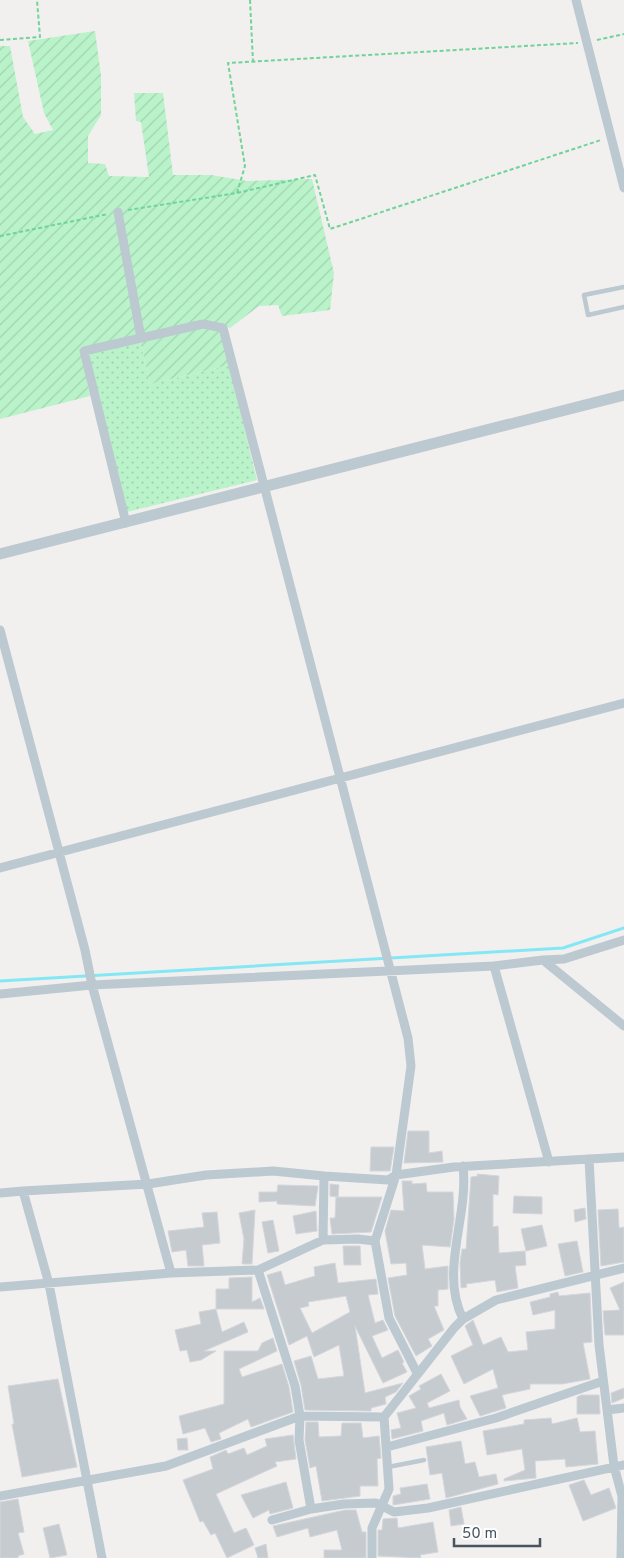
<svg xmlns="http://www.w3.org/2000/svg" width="624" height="1558" viewBox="0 0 624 1558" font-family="Overpass,sans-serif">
<defs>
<pattern id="grass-dots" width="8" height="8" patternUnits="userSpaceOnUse" patternTransform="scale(1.25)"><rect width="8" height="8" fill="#baf3ca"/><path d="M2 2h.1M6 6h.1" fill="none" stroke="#a1d2b0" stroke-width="1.8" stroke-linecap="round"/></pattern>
<pattern id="garden-furrows" width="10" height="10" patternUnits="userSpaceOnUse" patternTransform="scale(1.25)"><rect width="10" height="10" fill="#baf3ca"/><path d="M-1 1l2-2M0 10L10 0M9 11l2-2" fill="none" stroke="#a1d2b0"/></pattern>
</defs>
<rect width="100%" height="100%" fill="#f2efef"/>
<path fill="url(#grass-dots)" d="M140 341 150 384 229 365 257 480 127 512 89 354Z"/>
<path fill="url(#garden-furrows)" d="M95 31 101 76V115L88 136V163L105 164 109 176 149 177 141 122 136 121 134 93H163L173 175H211L247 181 312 179 334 273 330 310 282 316 278 305 259 306 230 328 205 321 80 348 90 396 0 419V46H10L23 117 35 134 53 130 44 113 28 41Z
M202 328 221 331 229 365 150 384 140 341Z"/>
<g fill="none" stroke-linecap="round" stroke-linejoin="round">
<path stroke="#83e8f4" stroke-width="3" d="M0 981 563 948 624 928"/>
</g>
<path fill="#c6cbd0" stroke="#d3d6db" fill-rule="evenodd" d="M408 1131H429V1153L442 1151 443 1162 404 1163Z
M371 1147H394L390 1171H370Z
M477 1174 499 1176 498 1195 493 1194V1227L498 1226 499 1253 525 1251 526 1265 515 1266 518 1288 497 1292 495 1280 466 1284 467 1287 461 1288 460 1263 462 1249H466L471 1177 478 1176Z
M402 1181H412V1184L426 1183 427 1192H453L454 1219 450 1247 422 1245 425 1269 448 1266V1289L438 1290V1306H434L444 1330 428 1339 432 1346 416 1356 395 1316 388 1278 407 1275 406 1263 391 1264 385 1231 391 1210 404 1211Z
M330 1184 339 1185 338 1197 330 1196Z
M278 1185 318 1186 315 1206 277 1204V1201L259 1202V1192H277Z
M514 1196 542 1197V1214L513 1213Z
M336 1197H382L371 1232 332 1234 330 1218H335Z
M585 1208 586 1219 575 1222 574 1210Z
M618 1209 619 1228 624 1227V1262L601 1266 598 1210Z
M255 1210 252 1264H242L244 1239 239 1213Z
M316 1211 317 1231 296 1234 293 1216Z
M217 1212 220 1243 202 1245 204 1266H188L186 1250 172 1252 168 1231 204 1227 202 1213Z
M273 1220 279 1251 268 1253 262 1222Z
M542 1225 547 1246 526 1251 521 1229Z
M577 1241 583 1272 565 1276 558 1244Z
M343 1246H360L361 1265H344Z
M335 1263 338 1283 376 1279 378 1294 368 1295 375 1323 383 1320 388 1330 372 1336 382 1358 398 1350 404 1362 402 1363 407 1372 383 1383 355 1326 365 1393 403 1383 396 1392 385 1397 386 1404 371 1408V1411L305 1410 301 1385 294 1361 311 1356 318 1379 344 1376 339 1345 314 1357 307 1336 289 1345 267 1275 281 1271 285 1285 315 1276 314 1267ZM346 1296 350 1312 312 1333 300 1308 309 1306 308 1302Z
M252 1277V1302L260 1298 264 1309H216V1289H229V1278Z
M624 1282V1335H605L603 1311 620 1310 610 1288Z
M558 1292 559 1296 590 1293 592 1342 583 1343 590 1379 562 1384H530V1389L502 1395 506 1408 480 1416 470 1396 498 1388 493 1369 464 1384 451 1356 473 1345 465 1326 473 1320 483 1345 501 1337 508 1352 528 1350 526 1332 555 1329V1310L533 1315 530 1302 550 1297V1294Z
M216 1309 222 1332 244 1322 248 1332 204 1351H216L201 1360 190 1362 187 1350 180 1351 175 1330 201 1324 199 1312Z
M273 1338 277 1351 239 1369 242 1377 282 1364 289 1387 293 1412 251 1427 248 1419 219 1433 221 1439 211 1442 205 1428 183 1434 179 1416 224 1404V1351H258L262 1343Z
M441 1374 450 1391 427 1403 429 1408 459 1400 460 1407 467 1419 447 1425 444 1413 421 1421 423 1431 392 1439 391 1430 401 1428 397 1413 416 1408 409 1396 421 1389 419 1386Z
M58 1379 77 1467 22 1477 12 1424H14L8 1386Z
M624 1388V1398L612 1403 611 1393Z
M581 1395H599L600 1414H577V1397Z
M551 1418 552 1424 577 1418 580 1432 595 1431 598 1464 566 1467 565 1459 535 1461 536 1478 504 1481V1479L525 1470 522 1449 487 1455 483 1431 524 1424V1420Z
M306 1422H318L319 1437 341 1436 342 1423H361L363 1438 379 1436 381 1458 377 1459 378 1486H360V1496L322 1501 316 1466 310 1468 305 1440Z
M293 1435 296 1459 275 1462 277 1466 216 1494 234 1533 246 1528 254 1545 227 1558 215 1533 211 1535 203 1521 200 1522 183 1480 213 1469 210 1457 217 1454 226 1450 228 1454 244 1448 247 1455 267 1446 265 1439Z
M187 1438 188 1450H178L177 1439Z
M461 1441 465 1464 475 1462 479 1477 496 1474 498 1484 446 1498 442 1473 430 1475 426 1447Z
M584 1480 591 1495 609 1488 616 1508 583 1521 569 1485Z
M286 1482 293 1508 270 1514 269 1510 253 1518 241 1495Z
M427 1484 430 1499 393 1505V1496L401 1494 400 1488Z
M18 1499 24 1532 18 1533 24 1554 18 1556V1558H0V1502Z
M461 1507 464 1524 451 1526 449 1510Z
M345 1510H356L362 1532H366V1558H324V1550H342L337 1530 310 1537 308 1528 277 1537 273 1526Z
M397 1518 398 1528 433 1522 438 1552 420 1555 421 1558 378 1556V1530H382L383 1519Z
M59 1524 67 1555 50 1558 43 1528Z
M266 1544 268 1558H258L255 1548Z"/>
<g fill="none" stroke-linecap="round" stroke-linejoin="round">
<path stroke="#6fd497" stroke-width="2" stroke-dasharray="4 2.5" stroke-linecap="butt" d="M250 0 253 62
M0 40 40 37 37 0
M597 40 624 34
M237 193 245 166 228 63 578 43
M128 210 237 193 315 175 330 229 601 140
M0 236 108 214"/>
<path stroke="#bcc9d0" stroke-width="4.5" d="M624 287 584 295 588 315 624 307
M388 1467 424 1460"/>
<path stroke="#bcc9d0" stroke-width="9" d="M576 0 624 188
M118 212 141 338 203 324 223 328 408 1038 411 1066 396 1175 375 1241 389 1318 417 1373
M126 523 84 351 141 338
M0 630 85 950 92 985 171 1273
M0 868 624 703
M624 940 564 959 543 960 624 1026
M543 960 494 966 549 1162
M0 994 92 985 494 966
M589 1159 599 1345 614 1466 622 1496 621 1558
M463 1166C469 1217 439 1271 463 1319
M0 1193 23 1191
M323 1240 324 1176 388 1180 396 1175 454 1167 624 1157
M258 1270 295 1386 300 1416 299 1440 311 1509 272 1520
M0 1287 171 1273 258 1270 323 1240 358 1239 375 1241
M607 1410 624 1408
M387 1447 496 1418 603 1381
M0 1496 166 1466 300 1416 384 1417
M311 1509 344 1504 376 1503 394 1512 428 1508 624 1465
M102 1558 49 1284 23 1191 148 1184 206 1175 273 1171 324 1176
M372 1558V1528L389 1489 384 1417 454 1328 463 1319 496 1300 624 1268"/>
<path stroke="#bcc9d0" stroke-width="11" d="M0 554 624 395"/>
</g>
<path d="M454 1538v8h86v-8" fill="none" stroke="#46555f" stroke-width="2.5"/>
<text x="462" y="1538" font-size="15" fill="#46555f" stroke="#ffffff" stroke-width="4" paint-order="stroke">50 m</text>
</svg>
